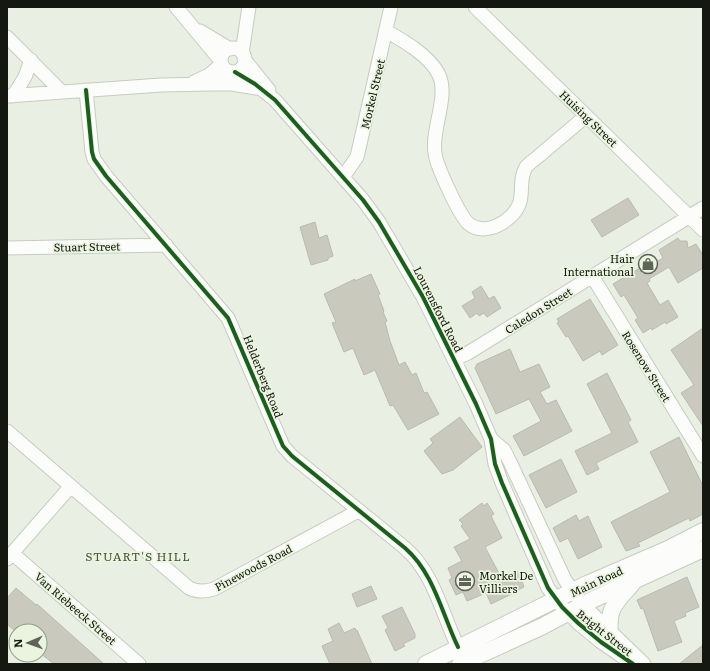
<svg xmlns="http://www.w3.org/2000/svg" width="710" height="671" viewBox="0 0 710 671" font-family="Literata,serif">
<rect width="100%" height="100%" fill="#e9efe3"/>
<path fill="#c9c9bd" stroke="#b9bab1" d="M628 198 639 215 602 237 591 220Z
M315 222 319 238 327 235 333 256 328 258V260L311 265 300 227Z
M678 238 680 241H687L688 248 696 244 703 255V268L678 283 669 267 649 279 650 281 647 283 660 305 668 300 678 317 666 324 665 322 652 330 651 328 643 333 635 320 638 318 624 295 621 297 613 284 638 269 640 272 663 258 659 250Z
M371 274 380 294 378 295 384 311 383 312 387 321 385 322 390 341 399 365 405 362 412 375 416 373 424 393 427 392 439 414 408 430 393 405 390 406 375 370 364 375 353 348 344 352 332 323 336 322 324 294 355 279V281Z
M481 286 489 299 494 296 501 308 487 317 484 313 479 316 477 313 470 318 462 306 475 298 472 292Z
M590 299 618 345 602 355 600 351 583 361 568 336 566 337 557 323 559 322 557 319Z
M703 328V426L681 393 694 385 671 350Z
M510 349 520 372 539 364 550 387 540 392 547 404 556 400 572 431 524 456 513 436 541 421 529 399 496 414 475 368 477 364Z
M607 373 631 420 628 422 638 442 596 463 599 469 587 475 575 451 612 433 587 384Z
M460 417 482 447 453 470 442 474 424 451 433 443 430 439Z
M679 437 703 486V514L690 521 689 518 638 543 640 546 626 551 611 522 670 492 650 452Z
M561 459 577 492 546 508 529 475Z
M482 503 484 506 487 503 494 514 491 516 502 538 485 547 502 579 518 571 524 587 518 590V591L491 604 486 593 467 601 463 592 456 595 449 580 452 578 448 568 462 561 454 547 470 539 461 526 463 524 459 520Z
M576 515 579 521 588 516 602 547 578 559 568 538 560 542 553 528Z
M687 577 699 607 685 613 686 616 674 621 682 642 658 651 643 608 641 609 637 600Z
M371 586 377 599 357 607 352 594Z
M16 588 36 605 37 604 104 664H54L40 653V631H15L7 624V598Z
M402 607 415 634V638L403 644 405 646 395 651 385 630 388 628 382 616Z
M339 623 344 633 355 628 356 631 357 630 372 664H330L322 646 333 641 328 629Z
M703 645V664H679Z"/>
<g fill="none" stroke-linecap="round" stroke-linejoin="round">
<g stroke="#c7cbc1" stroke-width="15">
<path id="minor" d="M176 7 221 61
M475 7 703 230
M200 31 230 49
M386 31C404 41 430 56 439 75 449 97 431 130 435 153 436 165 460 217 469 224 482 234 499 227 510 217 529 200 516 184 526 167 529 163 536 159 540 155 555 142 571 129 586 116
M7 37 62 92
M221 60a12 12 0 1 1 24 0a12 12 0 1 1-24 0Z
M242 53 249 7
M244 59 269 90
M235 72 255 84 275 100 363 200 379 222 423 297 476 404 491 439 495 464 502 483 548 588 562 607 578 623 601 642 633 664
M194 82 209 75 222 64
M216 84H232L256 88
M86 90 92 152 94 159 106 176 228 318 283 446 292 456 405 548C434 573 442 614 458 647
M7 96 161 85 213 84 232 72
M13 96 25 77 31 60
M343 177 357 157 391 7
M7 248 166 245
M592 276 703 456
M455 359 468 353 703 208
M7 431 189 588C197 592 205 592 214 589L358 511
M491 439 504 450 511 464 565 580 583 605 644 664
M12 553 139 664
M7 559 71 486"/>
</g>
<g stroke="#c7cbc1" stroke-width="18">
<path id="major" d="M610 632C607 608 617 601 632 584
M426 664 587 584 668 549 703 531
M460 664 541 627 594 599 703 549"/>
</g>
<use href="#minor" stroke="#fcfdfb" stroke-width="13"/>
<use href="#major" stroke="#fcfdfb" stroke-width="16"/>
<g stroke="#eaf4de" stroke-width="6">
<path id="cycleway" d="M235 72 255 84 275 100 363 200 379 222 423 297 476 404 491 439 495 464 502 483 548 588 562 607 578 623 601 642 633 664
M86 90 92 152 94 159 106 176 228 318 283 446 292 456 405 548C434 573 442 614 458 647"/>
</g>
<use href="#cycleway" stroke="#1b5e20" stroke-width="4"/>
</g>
<defs>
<g id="shop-ring" transform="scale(1)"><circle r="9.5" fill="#eaf4de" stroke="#5f635a" stroke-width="1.5"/><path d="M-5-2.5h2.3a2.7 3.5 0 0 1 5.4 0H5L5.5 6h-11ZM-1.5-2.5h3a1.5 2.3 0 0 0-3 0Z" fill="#5f635a"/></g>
<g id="office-ring" transform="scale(1)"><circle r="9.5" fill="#eaf4de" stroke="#5f635a" stroke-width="1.5"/><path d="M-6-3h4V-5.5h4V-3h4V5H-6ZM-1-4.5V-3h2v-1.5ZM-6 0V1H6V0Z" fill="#5f635a"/></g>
</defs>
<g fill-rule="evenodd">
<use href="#shop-ring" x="648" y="264"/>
<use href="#office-ring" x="465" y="581"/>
</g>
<g text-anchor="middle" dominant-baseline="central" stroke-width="3.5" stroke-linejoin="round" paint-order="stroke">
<g font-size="11" fill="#151810" stroke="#eaf4de">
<text transform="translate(372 94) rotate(-77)">Morkel Street</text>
<text transform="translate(589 118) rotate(44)">Huising Street</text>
<text transform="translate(87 246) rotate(-1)">Stuart Street</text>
<text transform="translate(439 309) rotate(63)">Lourensford Road</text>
<text transform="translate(538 310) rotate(-32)">Caledon Street</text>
<text transform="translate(647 366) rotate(58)">Rosenow Street</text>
<text transform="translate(264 376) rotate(68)">Helderberg Road</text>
<text transform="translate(253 567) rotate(-28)">Pinewoods Road</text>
<text transform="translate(596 581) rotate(-25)">Main Road</text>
<text transform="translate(76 608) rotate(41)">Van Riebeeck Street</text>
<text transform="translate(605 632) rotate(38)">Bright Street</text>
</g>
<g font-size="11" fill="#151810" stroke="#eaf4de" text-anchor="end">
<text x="634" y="258">Hair<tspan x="634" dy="13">International</tspan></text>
<text x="479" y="575" text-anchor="start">Morkel De<tspan x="479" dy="13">Villiers</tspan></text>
</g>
<g font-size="12" letter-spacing="1" fill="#4c5441" stroke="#eaf4de">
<text x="138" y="556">STUART'S HILL</text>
</g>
</g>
<rect width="710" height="671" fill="none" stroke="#151810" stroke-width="16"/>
<g transform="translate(28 643) rotate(268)"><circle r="19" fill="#eaf4de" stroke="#959c8c"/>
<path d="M0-3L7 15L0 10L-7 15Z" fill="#5f635a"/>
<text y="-6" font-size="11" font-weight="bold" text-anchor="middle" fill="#151810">N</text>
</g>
</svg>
